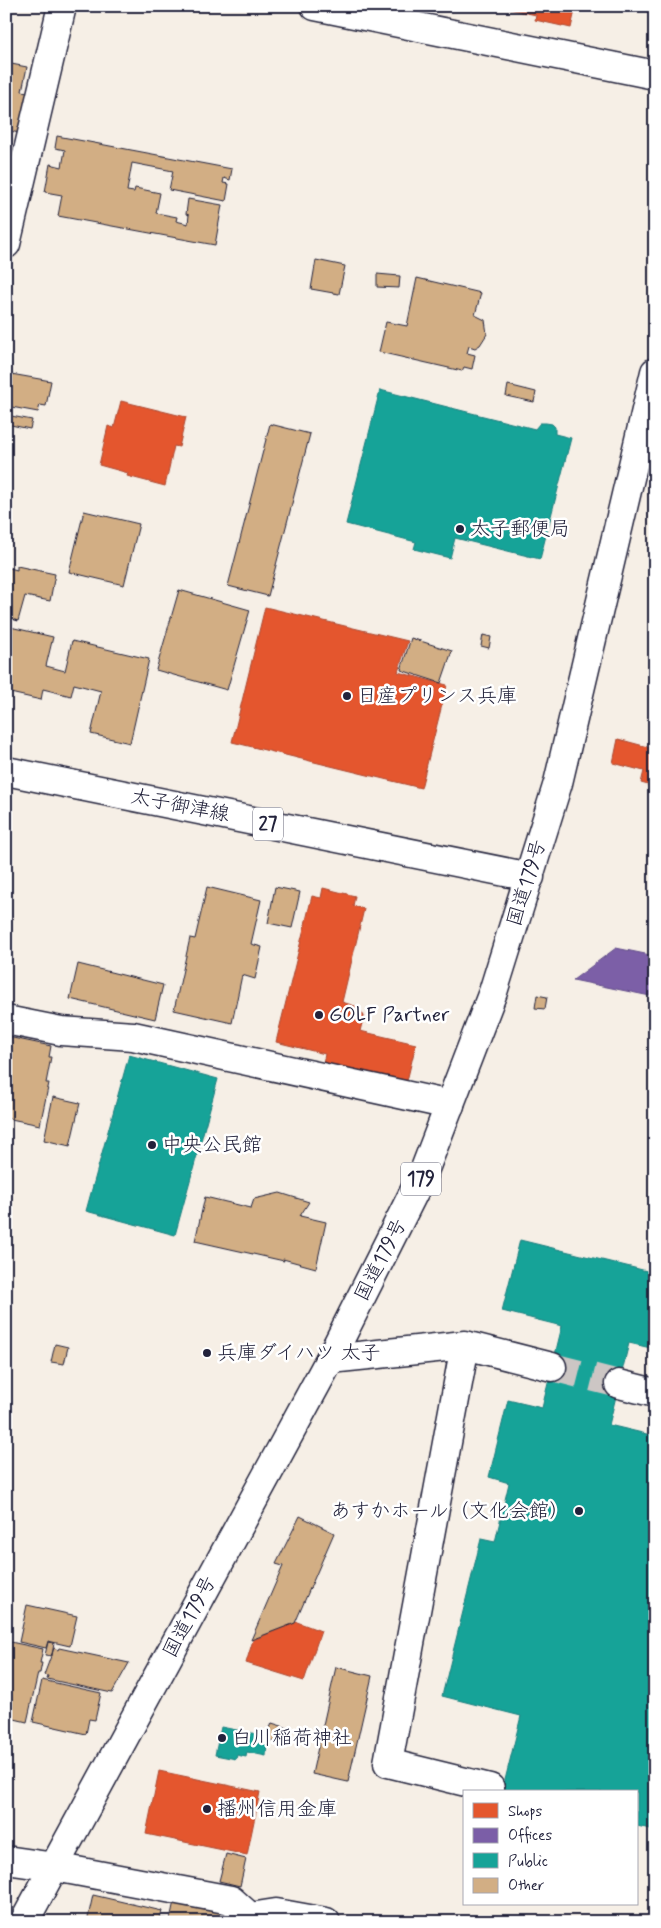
<svg xmlns="http://www.w3.org/2000/svg" width="661" height="1928" viewBox="0 0 661 1928" font-family="Mynerve,'Klee One',sans-serif">
<rect width="100%" height="100%" fill="#f6efe6"/>
<filter id="ink" filterUnits="userSpaceOnUse"><feTurbulence type="fractalNoise" baseFrequency=".02" numOctaves="2"/><feDisplacementMap in="SourceGraphic" scale="10" xChannelSelector="R" yChannelSelector="G"/><feConvolveMatrix kernelMatrix="1 2 1 2 8 2 1 2 1" color-interpolation-filters="sRGB"/></filter>
<g filter="url(#ink)">
<path fill="#e4572e" stroke="#aa4732" d="M509 6H576L571 28 535 20 536 15 509 9Z
M121 401 186 417 179 447 174 446 165 486 127 476 128 473 99 465 108 426 114 428Z
M265 607 408 641 398 672 447 685 421 788 232 742Z
M618 739 655 749V787L641 783 644 771 613 763Z
M323 888 355 896 353 906 364 909 342 1002 358 1007 364 1016 360 1031 416 1044 406 1085 323 1064 325 1054 276 1042 312 896 321 898Z
M297 1622 321 1631 304 1681 246 1663 253 1640Z
M159 1771 260 1792 247 1855 146 1834Z"/>
<path fill="#7b5ea7" stroke="#604c87" d="M616 948 655 956V997L573 980Z"/>
<path fill="#17a398" stroke="#1a7c7c" d="M380 390 535 429 540 423H546L552 424 555 427V434L571 438 540 559 455 538 450 558 414 549 416 542 346 524Z
M129 1055 218 1079 175 1235 86 1211Z
M520 1240 655 1273V1349L629 1343 609 1425 655 1436V1830L637 1826V1792H502L521 1716 442 1696 481 1539 495 1542 509 1483 489 1477 508 1400 542 1408 562 1326 502 1311Z
M221 1727 257 1734 255 1742 267 1744 266 1756 247 1752 246 1757 237 1755 236 1759 215 1755Z"/>
<path fill="#d2ae84" stroke="#22223b" d="M6 63 27 67 22 91 33 93 19 133 6 130Z
M57 136 232 169 230 180 224 178 223 183 229 184 226 201 169 190 173 171 132 163 127 191 134 192 135 188 160 193 156 213 177 217 176 221 188 224 189 215 186 214 188 199 222 205 215 245 58 216 62 195 45 192 50 164 62 167 65 150 55 148Z
M6 144 21 147 19 157 6 154Z
M6 155 13 156 9 180H6Z
M316 260 345 266 339 294 311 289Z
M377 274 400 276 399 288 377 287Z
M417 278 481 293 475 315 485 320 487 334 480 345 475 348 469 346 467 353 475 355 472 369 464 367 462 371 379 352 386 322 407 326Z
M11 374 51 381 46 406 40 405 38 412 6 406Z
M508 385 536 392 534 402 506 396Z
M6 415 32 420 30 429 6 424Z
M270 424 310 434 268 596 228 586Z
M84 511 139 524 124 585 69 572Z
M17 566 55 574 50 601 25 596 18 621 6 617V567L17 570Z
M179 590 250 610 227 690 156 670Z
M6 626 53 637 46 666 65 671 72 641 149 659 130 743 91 734 101 691 74 684 71 696 43 689 41 700 6 692Z
M483 635 491 637 489 648 481 646Z
M411 638 452 651 441 683 401 670Z
M207 887 261 900 251 944 262 947 255 979 242 975 232 1023 174 1010 190 938 195 939Z
M275 887 300 892 292 928 268 923Z
M78 964 163 985 155 1019 70 999Z
M537 995 547 997 545 1009 535 1008Z
M8 1037 51 1046 49 1057H51L46 1083H49L40 1125 6 1118V1046Z
M53 1097 80 1103 70 1146 44 1140Z
M280 1193 309 1202 300 1216 326 1222 316 1268 283 1259 284 1261 195 1241 205 1197 251 1208 254 1199Z
M55 1344 68 1347 64 1364 51 1362Z
M300 1516 334 1533 295 1623 251 1640 283 1566 276 1564Z
M27 1605 77 1616 70 1646 48 1641 46 1648 19 1642Z
M6 1641 43 1649 40 1663H42L40 1673H38L27 1722 6 1717Z
M48 1642 54 1643 52 1656 45 1655Z
M54 1648 58 1650 59 1648 129 1663 112 1693 47 1679 48 1676 44 1675Z
M336 1667 372 1676 348 1782 312 1774Z
M42 1680 101 1693 95 1720 89 1719 86 1734 33 1722Z
M272 1723 288 1728 282 1745 266 1739Z
M226 1854 246 1859 240 1886 219 1881Z
M93 1895 162 1911 160 1918 170 1920 174 1901 226 1912 224 1922H87Z"/>
<g fill="none" stroke-linecap="round" stroke-linejoin="round">
<path stroke="#ccc6c4" stroke-width="28" stroke-dasharray="28 14" stroke-linecap="butt" d="M552 1367 619 1384"/>
<g stroke="#22223b" stroke-width="31">
<path id="minor" d="M315 6 655 75
M6 244 62 6
M6 1020 61 1031 133 1036 450 1105
M465 1345 552 1367
M330 1359 465 1345 388 1763 490 1788V1792
M619 1384 655 1393
M6 1860 55 1867 231 1900 250 1917
M248 1922 250 1917 276 1913 326 1922"/>
</g>
<g stroke="#22223b" stroke-width="31">
<path id="major" d="M6 771 530 877"/>
</g>
<g stroke="#22223b" stroke-width="31">
<path id="highway" d="M24 1922 330 1359 423 1174 493 992 558 783 655 372"/>
</g>
<use href="#minor" stroke="#fff" stroke-width="28"/>
<use href="#major" stroke="#fff" stroke-width="28"/>
<use href="#highway" stroke="#fff" stroke-width="28"/>
</g>
</g>
<g fill="#22223b" stroke="#fff" stroke-width="2">
<circle cx="460" cy="529" r="5"/>
<circle cx="347" cy="696" r="5"/>
<circle cx="319" cy="1015" r="5"/>
<circle cx="152" cy="1145" r="5"/>
<circle cx="207" cy="1353" r="5"/>
<circle cx="579" cy="1511" r="5"/>
<circle cx="222" cy="1738" r="5"/>
<circle cx="207" cy="1809" r="5"/>
</g>
<g text-anchor="middle" dominant-baseline="central" stroke-width="5" stroke-linejoin="round" paint-order="stroke">
<g fill="#fff" stroke="#646476" stroke-width="1">
<rect x="253" y="807.5" width="30" height="33" rx="4"/>
<rect x="401" y="1162.5" width="40" height="33" rx="4"/>
</g>
<g font-size="19" font-weight="bold" fill="#22223b">
<text x="268" y="824">27</text>
<text x="421" y="1179">179</text>
</g>
<g font-size="20" fill="#22223b" stroke="#fff" text-anchor="start">
<text x="470" y="529">太子郵便局</text>
<text x="357" y="696">日産プリンス兵庫</text>
<text x="329" y="1015">GOLF Partner</text>
<text x="162" y="1145">中央公民館</text>
<text x="217" y="1353">兵庫ダイハツ 太子</text>
<text x="569" y="1511" text-anchor="end">あすかホール（文化会館）</text>
<text x="232" y="1738">白川稲荷神社</text>
<text x="217" y="1809">播州信用金庫</text>
</g>
<g font-size="20" fill="#22223b" stroke="#fff">
<text transform="translate(180 806) rotate(11)">太子御津線</text>
<text transform="translate(527 883) rotate(-73)">国道179号</text>
<text transform="translate(381 1260) rotate(-63)">国道179号</text>
<text transform="translate(190 1617) rotate(-62)">国道179号</text>
</g>
</g>
<rect width="661" height="1928" fill="none" stroke="#fff" stroke-width="25"/>
<rect x="12" y="12" width="636" height="1903" fill="none" stroke="#22223b" stroke-width="2" filter="url(#ink)"/>
<rect x="463" y="1790" width="175" height="115" fill="#ffffff" stroke="#a7a7b1"/>
<rect x="473" y="1803" width="25" height="15" fill="#e4572e" stroke="#a7a7b1"/>
<text x="508" y="1816" font-size="15" fill="#22223b">Shops</text>
<rect x="473" y="1828" width="25" height="15" fill="#7b5ea7" stroke="#a7a7b1"/>
<text x="508" y="1840" font-size="15" fill="#22223b">Offices</text>
<rect x="473" y="1853" width="25" height="15" fill="#17a398" stroke="#a7a7b1"/>
<text x="508" y="1866" font-size="15" fill="#22223b">Public</text>
<rect x="473" y="1878" width="25" height="15" fill="#d2ae84" stroke="#a7a7b1"/>
<text x="508" y="1890" font-size="15" fill="#22223b">Other</text>
</svg>
